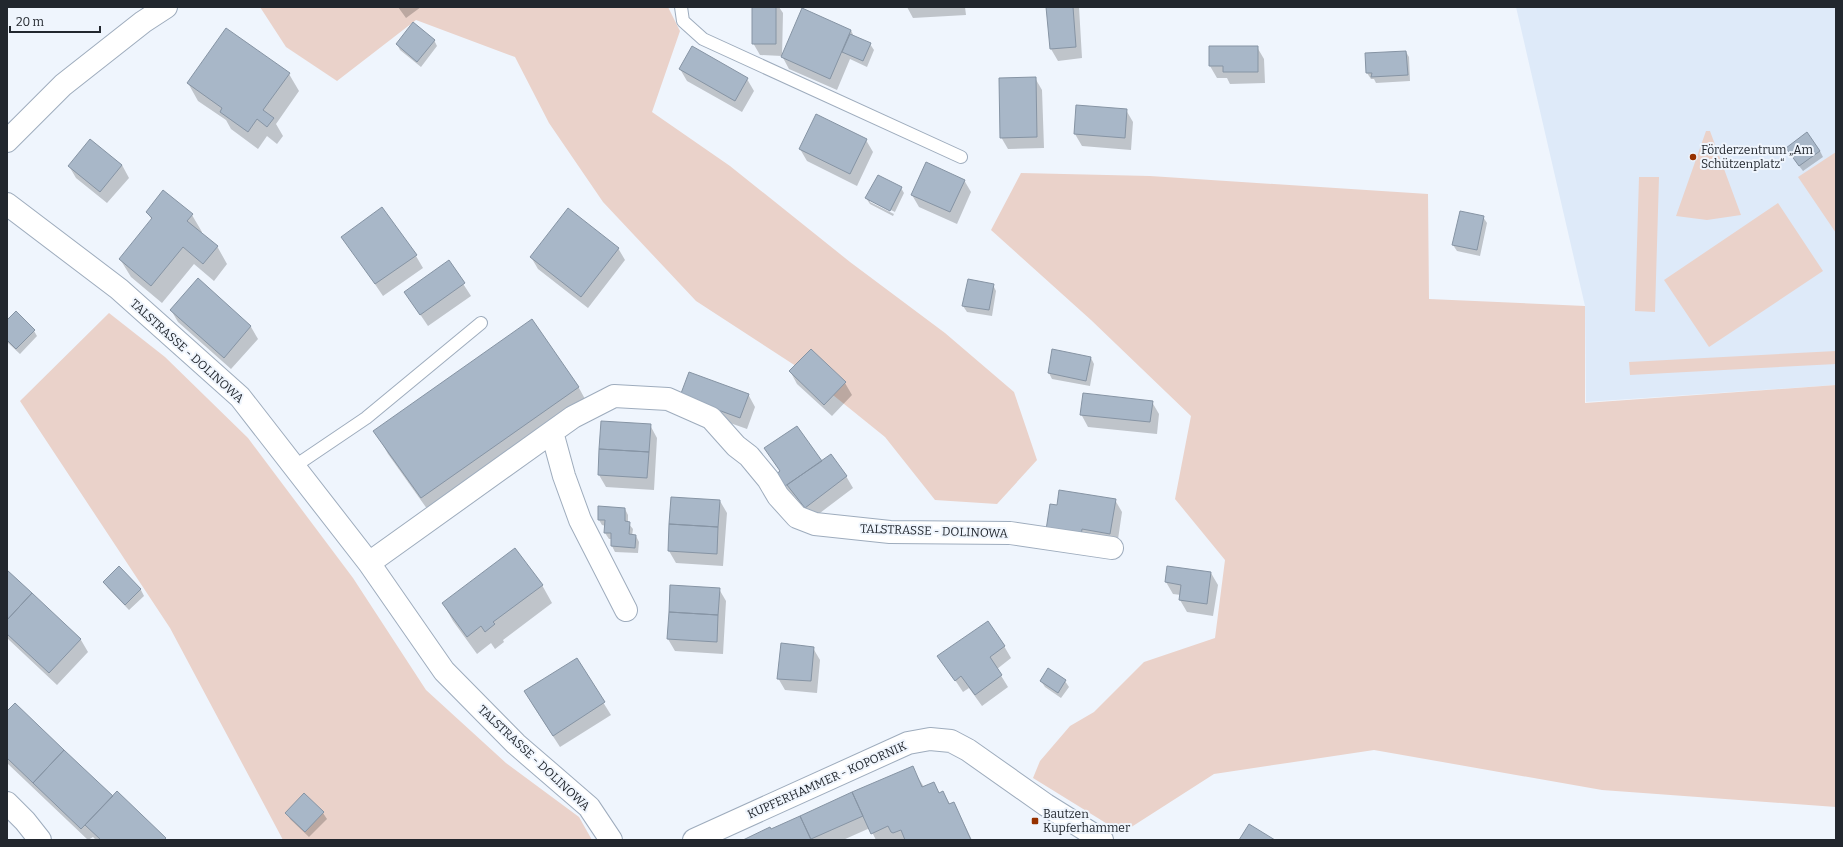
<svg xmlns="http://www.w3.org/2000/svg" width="1843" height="847" viewBox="0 0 1843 847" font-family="Bitter,serif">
<rect width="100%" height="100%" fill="#eff5fd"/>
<path fill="#deeaf9" d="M1516 7H1836V385L1586 402 1585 306Z"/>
<path fill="#ead2ca" d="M260 7H668L680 31 652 112 730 166 850 262 945 333 1014 392 1037 460 997 504 935 500 885 437 802 370 696 301 603 202 549 123 515 57 416 20 337 81 286 47Z
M1706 131H1710L1741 215 1707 220 1676 216Z
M1836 152V233L1798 177Z
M1021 173 1150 176 1428 194 1429 299 1585 306V403L1836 385V807L1602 790 1374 750 1214 774 1122 833 1033 778 1040 761 1070 726 1094 712 1144 662 1215 638 1225 560 1175 499 1191 416 1091 320 991 230Z
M1639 177H1659L1655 312 1635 311Z
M1778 203 1823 271 1709 347 1664 280Z
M109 313 165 357 248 438 353 578 426 690 506 763 579 817 592 840H283L170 628 20 401Z
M1836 351V364L1630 375 1629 362Z"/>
<path fill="#0003" fill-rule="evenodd" d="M398 7H421L406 18Z
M753 7H779L783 13 782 57 851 30 854 37 870 44 874 50 867 67 850 59 837 90 789 69 782 56 760 55 753 43Z
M907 7H965L966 15 913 18Z
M1047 7H1079L1082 58 1058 61 1051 49Z
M434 40 437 46 421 67 400 50 397 44Z
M1257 47 1264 59 1265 83 1230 84 1227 78H1217L1210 66Z
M1406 52 1409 57 1410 81 1376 83 1374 79H1371L1367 73 1366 54Z
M680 69 747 79 754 91 742 112 687 81Z
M289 74 299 91 276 124 283 136 277 144 267 136 258 149 231 129 226 120 198 101 188 83Z
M1035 78 1042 90 1044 148 1008 149 1001 137Z
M1077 106 1126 110 1133 122 1131 150 1082 146 1075 134Z
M90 140 122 165 129 178 107 203 76 178 69 166Z
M866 140 873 152 857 186 807 161 800 149Z
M1820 151 1823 157 1803 171 1790 154Z
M964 180 971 192 957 224 919 207 912 195Z
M901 188 904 193 893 216 870 204 866 198ZM870 200 895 212 894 214 870 202Z
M163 191 192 215 202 232 201 234 217 246 227 264 214 281 194 264 162 303 131 277 120 259 152 220 147 212Z
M1483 217 1487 223 1480 256 1457 251 1453 245Z
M343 237 416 256 423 268 383 296Z
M618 248 625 260 588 308 538 269 531 257Z
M449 262 471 296 428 326 405 292Z
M198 280 251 327 258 339 231 369 178 322 171 310Z
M993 285 996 291 992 316 967 312 963 306Z
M7 321 34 331 37 336 20 354 7 342Z
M531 321 579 388 591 410 435 520 388 454 375 431Z
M811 350 845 383 852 395 832 416 797 384 790 371Z
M1091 358 1094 364 1090 386 1052 379 1049 373Z
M748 394 755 407 747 429 688 408Z
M1152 402 1159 414 1157 434 1088 427 1081 414Z
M650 425 657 438 654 490 606 487 599 475Z
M766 449 822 462 846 476 853 488 812 519 794 496 790 499 783 488 781 472Z
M1115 500 1122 512 1117 546 1089 541 1057 506Z
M720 501 727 513 723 566 676 563 669 551Z
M625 509 628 515V523L633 529 632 536H636L639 542 638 553 615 552 612 546V539H609L605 533 606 526 602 525 599 520Z
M119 568 141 590 144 596 129 610 108 588 104 582Z
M7 571 81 640 88 652 57 685 7 638Z
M1211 573 1218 585 1213 616 1187 612 1180 600 1181 595 1173 594 1166 582Z
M542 585 552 603 503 640 504 642 495 649 491 643 477 654 453 621 443 603Z
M719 589 726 601 723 654 675 651 668 639Z
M1004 646 1011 658 997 669 1008 687 982 706 969 688 963 692 939 656Z
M813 648 820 660 817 693 785 690 778 678Z
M576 659 611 715 560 747 532 704Z
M1041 681H1065L1069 687 1061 698 1045 687Z
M7 712 113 797 117 793 166 840H96L93 837 88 840 7 763Z
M912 768 924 787 933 783 940 794 943 792 950 804 954 803 972 840H876L870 828 843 840H746L771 830Z
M305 795 323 813 327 819 309 837 290 819 287 813Z"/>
<path fill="#a8b7c8" stroke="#8694a4" d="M752 7H776V44H752Z
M1046 7H1073L1076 47 1050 49Z
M802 8 851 30 830 79 781 57Z
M413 22 435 40 417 62 396 44Z
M226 28 290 73 263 110 274 118 267 127 257 119 248 132 220 112 222 108 187 83Z
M850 34 871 43 863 61 842 52Z
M692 46 748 78 735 101 679 69Z
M1209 46H1258V72H1223V66H1209Z
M1406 51 1408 75 1371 77 1372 73H1366L1365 53Z
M1036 77 1037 137 1000 138 999 78Z
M1076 105 1127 109 1125 138 1074 134Z
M816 114 867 139 850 174 799 149Z
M1807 132 1820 151 1799 166 1786 148Z
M90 139 122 165 100 192 68 166Z
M926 162 965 180 950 212 911 195Z
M878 175 902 187 890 211 865 198Z
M163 190 193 214 187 221 218 246 203 264 183 247 151 286 119 259 152 218 146 212Z
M382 207 417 255 375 284 341 237Z
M568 208 619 248 581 297 530 257Z
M1460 211 1484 216 1477 250 1452 245Z
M449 260 465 283 420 315 404 292Z
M198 278 251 326 224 358 170 310Z
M968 279 994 284 989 310 962 306Z
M16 311 35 330 16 349 7 340V320Z
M532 319 579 387 421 498 373 431Z
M811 349 846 382 824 405 789 371Z
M1052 349 1091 357 1086 381 1048 373Z
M689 372 749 394 740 418 680 396Z
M1083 393 1153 401 1150 422 1080 415Z
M601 421 651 424 649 452 599 449Z
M797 426 822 461 782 488 774 476 780 471 764 448Z
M599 449 649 452 647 478 598 475Z
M831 454 847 476 805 508 787 485Z
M1059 490 1116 499 1110 534 1082 529 1081 536 1046 530 1050 504 1057 505Z
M671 497 720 500 718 527 669 524Z
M598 506 625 508V521L630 522 629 534 636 535 635 548 611 546V533H604L605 520H598Z
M669 524 718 527 717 554 668 551Z
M515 548 543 585 493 622 495 624 485 632 481 626 467 637 442 603Z
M119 566 141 589 125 605 103 582Z
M1167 566 1211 572 1207 604 1179 600 1181 585 1165 582Z
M7 570 32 593 7 620Z
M670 585 720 588 718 615 669 612Z
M32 593 81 639 49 673 7 634V620Z
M669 612 718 615 717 642 667 639Z
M988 621 1005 646 990 657 1002 675 975 695 961 676 955 681 937 656Z
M781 643 814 647 811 681 777 679Z
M577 658 605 702 553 736 524 691Z
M1048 668 1066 680 1058 693 1040 681Z
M15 703 64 750 33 783 7 758V711Z
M64 750 113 796 81 829 33 783Z
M913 766 922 787 934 782 939 793 943 791 949 804 954 802 971 840H905L901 830 893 833 891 832 888 826 871 834 852 792Z
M117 791 166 838 164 840H101L85 825Z
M852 792 863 816 811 839 800 816Z
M304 793 324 812 305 832 285 813Z
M800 816 811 840H743L770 827 771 829Z
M1249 824 1275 840H1239Z"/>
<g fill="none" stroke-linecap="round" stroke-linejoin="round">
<g stroke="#9eacbd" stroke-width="14">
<path id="service" d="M681 7 683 21 703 39 961 157
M295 466 366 418 481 323"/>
</g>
<g stroke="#9eacbd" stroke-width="24">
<path id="minor" d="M7 141 63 85 143 22 166 7
M7 204 119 289 240 397 369 563 444 671 516 744 589 807 611 840
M369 563 552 432
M626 610 580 520 564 476 552 432 573 417 614 396 668 399 711 418 736 446 749 456 768 479 778 496 797 517 815 524 890 532 1010 533 1112 548
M7 803 25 821 40 840
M694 840 908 743 930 739 951 741 968 750 1046 805 1102 840"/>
</g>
<use href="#service" stroke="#fff" stroke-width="12"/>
<use href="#minor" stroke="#fff" stroke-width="22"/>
</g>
<g fill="#963100" stroke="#eff5fd" stroke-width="1.5">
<circle cx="1693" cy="157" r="4"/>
<rect x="1031" y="817" width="8" height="8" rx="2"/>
</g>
<g text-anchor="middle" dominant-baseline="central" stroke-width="4" stroke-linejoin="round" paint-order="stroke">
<g font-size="12" fill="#22272e" stroke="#eff5fd" text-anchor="start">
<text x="1701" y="150">Förderzentrum „Am<tspan x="1701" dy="14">Schützenplatz“</tspan></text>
<text x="1043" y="814">Bautzen<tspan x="1043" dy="14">Kupferhammer</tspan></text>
</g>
<g font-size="12" fill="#22272e" stroke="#eff5fd">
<text transform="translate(187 351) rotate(42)">TALSTRASSE - DOLINOWA</text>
<text transform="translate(934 531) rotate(2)">TALSTRASSE - DOLINOWA</text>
<text transform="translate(534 758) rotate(43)">TALSTRASSE - DOLINOWA</text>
<text transform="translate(827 780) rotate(-24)">KUPFERHAMMER - KOPORNIK</text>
</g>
</g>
<rect width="1843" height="847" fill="none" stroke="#22272e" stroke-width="16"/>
<path d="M10 26v6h90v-6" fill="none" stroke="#22272e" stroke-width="2"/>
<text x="16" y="26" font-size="12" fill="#22272e" stroke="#eff5fd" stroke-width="3" paint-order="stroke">20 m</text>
</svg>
